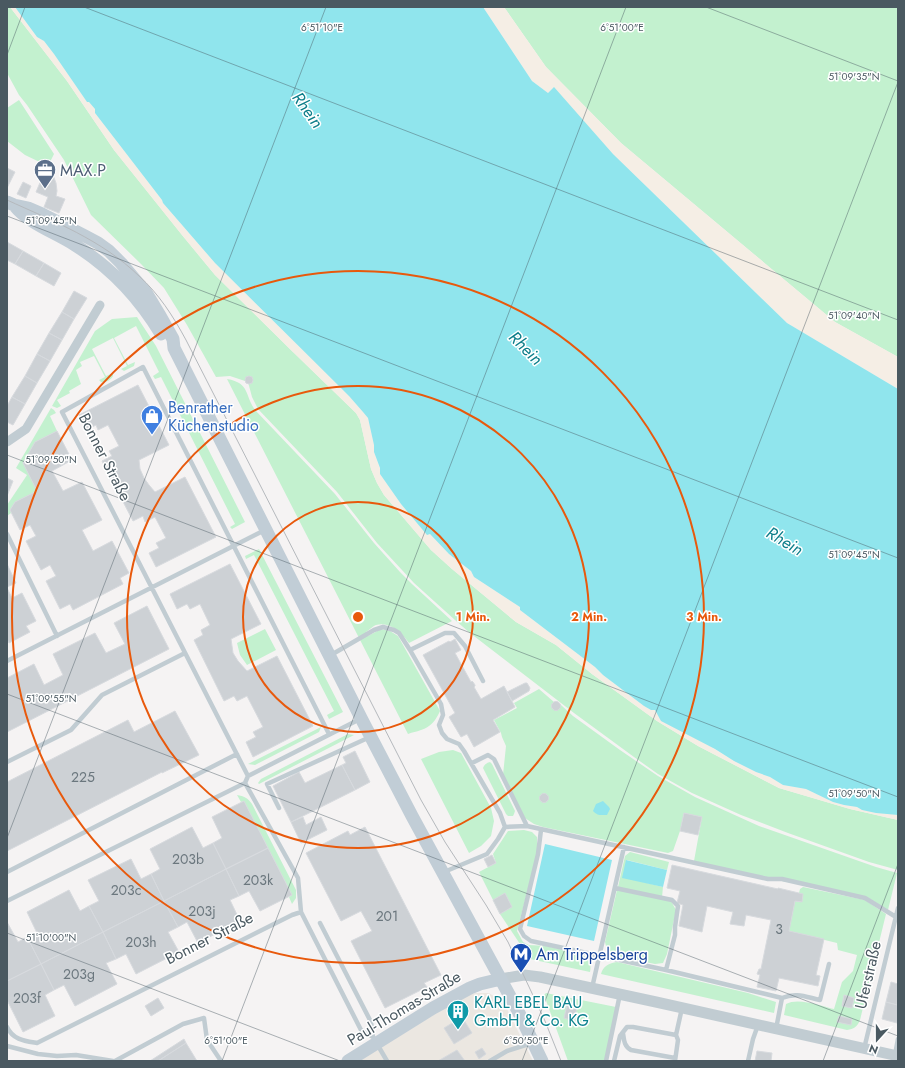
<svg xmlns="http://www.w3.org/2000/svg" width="905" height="1068" viewBox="0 0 905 1068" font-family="Jost,sans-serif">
<rect width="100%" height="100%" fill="#f5f3f3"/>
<path fill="#ebe7e1" d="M475 993H489L504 1003 533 1061H359L461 998Z"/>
<path fill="#c3f1cf" d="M7 7H10L67 81 114 150 182 235 215 275 293 352 356 413 360 420 371 469 377 483 384 495 431 550 452 569 516 622 556 645 592 674 657 721 698 746 779 788 850 809 898 820V870L869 862 788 833 741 815 692 793 658 774 634 757 574 713 470 633 455 620 414 583 377 543 337 492 258 409 252 397 248 382 230 376 216 377 187 325 164 288 141 264 91 215 64 160 27 105 19 95 7 73Z
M504 7H898V357L835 322 621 143 546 67Z
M19 100 54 154 48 166 25 155 7 141V108Z
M137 317 156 346 245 522 232 529 230 527 235 524 161 377 155 379 153 376 159 372 136 326 114 338 128 365 135 362 134 366 124 371 121 369 127 366 113 338 92 349 106 376 113 373V376C111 380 105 383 101 382L99 380 105 377 94 356 80 362 82 366 76 370 81 384 69 391 70 393 57 400 61 406 57 408 52 406 95 331 112 319Z
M227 379C251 383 244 396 256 411L335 494 374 543 400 572 412 584 452 621 409 643C402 633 390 621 376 625 373 626 369 630 366 632L368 636 381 629 390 631 398 636 435 702 440 711C436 720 431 727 421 730 416 732 413 732 408 734Z
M51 408 54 410 56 413 50 416 57 431 35 442 23 463 37 491 15 502 10 510 11 513 7 516V505L27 475 16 468Z
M259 549 343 712 329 719 327 715 334 711 254 555 246 559 245 556Z
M265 629 276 650 247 665 240 655 237 643Z
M539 689 554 702H558L561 705 573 716 620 750 658 776 695 797 759 826 876 867 897 873 888 910 867 897 766 878 694 861 702 817 684 813 680 831 673 851 668 853 543 827 534 824 525 818 503 775 506 746 502 737 501 733 494 720 517 708 514 703Z
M321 727 319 732 255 765 248 764Z
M348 734 354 735 259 784 258 783 261 779Z
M453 750 461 753 491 808 494 821 491 836 481 846 469 853 421 759 439 752Z
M490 762 492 764 515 811 514 814 513 816H508L506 814 483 768C484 765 486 763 490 762Z
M237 795C244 796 248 798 252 804L296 890V898L292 904 289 897 292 895 244 801 241 802Z
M524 830 532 832 537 837V854L517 931 523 942 529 945 546 946 581 954C588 958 592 963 590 972L530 959 500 914 479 872 496 863 493 854 508 831Z
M630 852 669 862 667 870 627 860 623 877 663 887 662 897 618 887 625 856Z
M803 887 865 900 886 914 860 1020C857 1027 854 1029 847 1030L784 1015 786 1004C798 997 822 1006 834 1009L842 982 853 971 857 955 838 950 837 943 788 931 795 901 801 902 802 895 799 893 800 889Z
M617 890 671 901 676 910 667 954 663 963 655 964 613 955 607 950 605 942Z
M617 962 748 993 776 1002 774 1013 601 974C603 966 609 963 617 962Z
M546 993 616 1007 605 1061H568L544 995Z"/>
<path fill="#f5eee5" d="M10 7H15L37 37 44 41 54 54 87 102H89L95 109V113L162 200 163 203 215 263 349 396 363 412 368 418 374 445V452L380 469V474L401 504 449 554 471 571 474 577 520 607V610L595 667 603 675 644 706 651 710H655L657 714 734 761 756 772 770 777 783 785 806 789 833 802 844 805 857 807 862 810 898 815V820L850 809 779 788 698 746 657 721 592 674 556 645 516 622 452 569 431 550 384 495 377 483 371 469 360 420 356 413 293 352 215 275 182 235 114 150 67 81Z
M483 7H504L546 67 621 143 835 322 898 357V389L787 323 613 154 554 88 548 93 532 81Z"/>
<path fill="#90e5ed" d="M15 7H483L532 81 548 93 554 87 613 154 787 323 898 389V815L876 813 862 810 857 807 844 805 833 802 806 789 783 785 770 777 756 772 734 761 715 749 661 721 655 710H651L644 706 603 675 595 667 520 610V607L474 577 471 571 449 554 430 534 427 535 401 504 380 474V468L374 452V445L368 418 363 412 349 396 215 263 163 203 162 200 95 113V109L89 102H87L54 54 44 41 37 37Z
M603 801 609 807 610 809 607 815C600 815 598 816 593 811L596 804Z
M545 844 612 860 594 941 527 926Z
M626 860 667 870 663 887 622 878Z"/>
<path fill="#cdd1d5" stroke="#d7dade" d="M7 168 15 172 7 188Z
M45 171 53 175 56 183 57 191 56 196 65 199 59 213 44 207 48 197 36 192Z
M23 182 31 186 26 198 17 194Z
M7 242 23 251 15 264 7 260Z
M23 251 44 263 36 276 15 264Z
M44 263 61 273 54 286 36 276Z
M74 291 87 298 74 319 62 312Z
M62 312 74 319 62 340 49 333Z
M49 333 62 340 50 361 37 354Z
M37 354 50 361 37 383 25 376Z
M245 380a4 4 0 1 1 8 0a4 4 0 1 1-8 0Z
M25 376 37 383 25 404 12 397Z
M138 385 169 445 139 460 140 469 144 478 149 485 155 492 185 477 216 537 156 567 149 553 159 548 156 543 166 538 155 517 145 522 143 516 133 521 105 467 102 461 112 456 109 451 119 446 108 425 98 430 96 425 86 430 79 415Z
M12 397 25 404 13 425 7 422V406Z
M57 431 72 460 52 471 63 491 82 482 102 520 82 530 93 551 112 541 129 573 120 578 123 584 73 610 70 604 60 609 46 581 56 576 50 565 41 570 26 541 36 536 30 525 20 530 10 510 15 502 37 491 23 463 35 442Z
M7 478 13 481 7 496Z
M7 564 16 583 7 587Z
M230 564 261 624 231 639 233 653 238 661 247 671 277 656 313 726 253 757 246 742 256 737 253 732 263 727 247 696 237 701 234 696 224 701 194 640 203 635 201 630 210 625 200 604 190 609 187 604 177 609 170 594Z
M7 588 12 598 22 593 36 621 26 626 30 632 9 643 7 639Z
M147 606 169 649 7 732V678L34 664 44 685 63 675 53 654 95 633 106 653 125 644 114 623Z
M455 639 461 650 455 653 471 682 472 681 473 682 475 685V686L474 687 481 699 504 686 515 707 493 720 500 732 474 747 467 734 461 737 449 717 455 713 423 655 449 641 450 642Z
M525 683H527L530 688 529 691 512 701 507 692Z
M551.5 706a4.5 4.5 0 1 1 9 0a4.5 4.5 0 1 1-9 0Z
M175 711 199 755 162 773V772L7 851V782L128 720 134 732Z
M355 751 370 782 355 790 342 765 346 763 343 757Z
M342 765 355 790 291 822 273 786 299 772 305 783Z
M539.5 798a4.5 4.5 0 1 1 9 0a4.5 4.5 0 1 1-9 0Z
M244 801 268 848 226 869 213 843 222 838 212 817Z
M684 813 702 817 698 835 680 831Z
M303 817 306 825 321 817 327 830 301 843 291 822Z
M192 827 203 848 213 843 226 869 164 901 151 874 160 869 150 849Z
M365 827 441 975 424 983 427 987 385 1008 351 941 372 931 361 911 341 921 306 853 348 831 350 835Z
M268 848 292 895 260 911 249 891 239 896 226 869Z
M492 855 496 863 488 867 484 859Z
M131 859 141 879 151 874 164 901 103 932 89 906 99 901 88 880Z
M672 865 778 889V888L803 894 802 902 795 901 789 931 824 939 816 975 820 976 818 986 779 978 776 991 757 987 760 975 757 974 759 969H761L771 920 746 915 744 926 730 924 733 912 707 906 702 932 679 926 683 905 677 903 680 891 667 888Z
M226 869 239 896 230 900 240 921 198 943 187 922 178 927 164 901Z
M69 890 80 911 89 906 103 932 41 964 27 937 37 933 27 912Z
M505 893 512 907 500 914 493 900Z
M164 901 178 927 168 932 179 952 136 974 126 954 116 959 103 932Z
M7 922 18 942 27 937 41 964 7 981Z
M103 932 116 959 106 963 117 984 75 1006 64 985 54 990 41 964Z
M41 964 54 990 45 995 55 1016 23 1032 7 1000V981Z
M891 982 898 984 897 1005 886 1002Z
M844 995 854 998 852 1008 842 1006Z
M158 998 164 1008 151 1016 145 1006Z
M886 1002 898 1005V1017L897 1023 882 1019Z
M567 1005 577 1007 574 1021 564 1018Z
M839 1016 852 1019 851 1025 837 1022Z
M462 1017 472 1033 454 1044 444 1028Z
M184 1039 186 1043 158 1061H150Z
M186 1043 197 1061H158Z
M482 1048 486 1054 479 1059 475 1052Z
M457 1050 465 1061H438Z
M757 1051 772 1053 771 1061H755Z"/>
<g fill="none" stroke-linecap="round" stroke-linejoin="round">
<path stroke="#c1ccd2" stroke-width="4.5" d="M7 534 57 636
M410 650 445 633H454L465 646 483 681
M331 655 374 630 383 627 394 630 399 633 410 650 441 704 443 715 439 725 442 733 447 739 459 744 464 751 500 813 505 827 498 839 487 854 444 872
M7 661 265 530
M7 762 71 730 102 695 185 653
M472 763 488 755 494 759 527 826
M248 776 62 412 143 367 329 734
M279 808 267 784 370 737
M505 827 527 826 768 879H782L865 898 896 917
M541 830 538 854 520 929 524 936 531 941 666 970 782 998C796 992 806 997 820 1000L829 964
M7 872 237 754
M615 888 672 900 678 906 675 927V935L666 970
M7 901 245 783 248 776 360 719
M301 912 361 1030 373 1037
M320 923 371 1022 373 1037 387 1061
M592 988 624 847
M7 1027C13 1040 25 1041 37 1043L292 915 301 912 298 878 245 783
M776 1029 782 998
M623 1033C624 1040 624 1046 631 1050L675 1058
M7 1046 38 1054 57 1056 76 1055 113 1061
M864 1049 898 908
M895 1055 898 1039
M115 1061 183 1024 204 1018 207 1040 221 1061
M490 1061 507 1051 532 1043
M606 1061 620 994
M614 1061 620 1036 627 1027H633L676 1035
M675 1061 678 1040 676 1035 682 1008
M748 1061 753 1039 758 1025"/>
<path stroke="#c1ccd2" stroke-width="9" d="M7 442 26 429 100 305"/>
<path stroke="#c1ccd2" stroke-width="11" d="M501 979 524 975 540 977 656 1002 898 1056"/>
<path stroke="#c1cdd6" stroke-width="13" d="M7 202 14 205 28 208 42 214 85 236 98 243 109 251 121 263 147 294 159 314 173 339 174 348 361 718 412 816 518 1011 542 1061
M14 205C29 224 55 232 75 245 110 267 140 299 161 334
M348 1061 433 1008 470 988 480 984 501 979"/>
<path stroke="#b5b9bd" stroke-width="1" d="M7 200C53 221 102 240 139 276 159 294 173 316 186 340L421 800 445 842 486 905 508 942 545 1021 561 1061"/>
</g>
<path fill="none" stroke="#4a5961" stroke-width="1" stroke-opacity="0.45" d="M84 7 898 320M706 7 898 81M7 55 25 7M7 216 898 558M7 455 898 797M7 694 898 1036M7 838 326 7M7 933 340 1061M222 1061 626 7M522 1061 898 82M823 1061 898 864"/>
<g fill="none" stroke="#e8590c" stroke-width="2">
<circle cx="358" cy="617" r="115"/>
<circle cx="358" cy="617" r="231"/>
<circle cx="358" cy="617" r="346"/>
</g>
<defs>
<g id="office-pin" transform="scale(1.15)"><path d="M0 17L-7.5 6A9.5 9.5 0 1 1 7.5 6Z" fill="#5c6f8a" stroke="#fff"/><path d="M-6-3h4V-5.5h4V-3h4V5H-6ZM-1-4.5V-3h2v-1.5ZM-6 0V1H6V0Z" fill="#fff"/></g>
<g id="shop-pin" transform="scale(1.15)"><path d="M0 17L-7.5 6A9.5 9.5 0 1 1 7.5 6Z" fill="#3f7fe0" stroke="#fff"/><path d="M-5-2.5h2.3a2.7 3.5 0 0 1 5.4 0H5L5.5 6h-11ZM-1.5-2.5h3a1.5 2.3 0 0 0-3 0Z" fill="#fff"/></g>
<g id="metro-pin" transform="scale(1.15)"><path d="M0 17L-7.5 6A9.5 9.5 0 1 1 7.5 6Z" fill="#1a4fb4" stroke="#fff"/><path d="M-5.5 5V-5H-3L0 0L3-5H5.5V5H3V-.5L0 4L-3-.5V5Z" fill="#fff"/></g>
<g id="building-pin" transform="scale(1.15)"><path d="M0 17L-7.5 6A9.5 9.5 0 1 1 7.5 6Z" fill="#0f9aa8" stroke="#fff"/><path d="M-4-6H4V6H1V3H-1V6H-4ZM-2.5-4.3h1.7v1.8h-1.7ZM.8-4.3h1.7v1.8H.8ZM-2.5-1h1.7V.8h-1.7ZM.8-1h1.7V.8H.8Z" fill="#fff"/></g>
</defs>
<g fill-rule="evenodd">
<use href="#office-pin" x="45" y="170"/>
<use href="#shop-pin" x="152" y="416"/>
<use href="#metro-pin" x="521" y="954"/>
<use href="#building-pin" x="458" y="1011"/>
</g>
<g text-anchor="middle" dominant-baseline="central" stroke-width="3" stroke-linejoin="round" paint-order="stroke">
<g font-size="14" fill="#6b777e">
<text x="83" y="777">225</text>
<text x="188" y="859">203b</text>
<text x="258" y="880">203k</text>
<text x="126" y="890">203c</text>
<text x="202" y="911">203j</text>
<text x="387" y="916">201</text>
<text x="779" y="929">3</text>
<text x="141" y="942">203h</text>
<text x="79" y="974">203g</text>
<text x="27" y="998">203f</text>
</g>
<g font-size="16" fill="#4e5e75" stroke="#fff" text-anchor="start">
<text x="60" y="170">MAX.P</text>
</g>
<g font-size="16" fill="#366cbe" stroke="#fff" text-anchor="start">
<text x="168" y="407">Benrather<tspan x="168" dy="18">Küchenstudio</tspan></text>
</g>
<g font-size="16" fill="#4a5961" stroke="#fff">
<text transform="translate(105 457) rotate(63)">Bonner Straße</text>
<text transform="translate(209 938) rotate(-27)">Bonner Straße</text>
<text transform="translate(868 975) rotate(-77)">Uferstraße</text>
<text transform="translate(404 1008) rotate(-31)">Paul-Thomas-Straße</text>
</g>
<g font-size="16" fill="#164399" stroke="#fff" text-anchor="start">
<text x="536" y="954">Am Trippelsberg</text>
</g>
<g font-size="16" fill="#0d838f" stroke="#fff" text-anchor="start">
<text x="474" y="1002">KARL EBEL BAU<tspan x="474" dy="18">GmbH &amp; Co. KG</tspan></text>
</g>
<g font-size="17" font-style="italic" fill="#0d7e8a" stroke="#fff">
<text transform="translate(308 110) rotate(54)">Rhein</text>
<text transform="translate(526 348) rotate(45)">Rhein</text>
<text transform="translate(785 541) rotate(31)">Rhein</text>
</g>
</g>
<g font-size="10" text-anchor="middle" fill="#4a5961" stroke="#fff" stroke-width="3" stroke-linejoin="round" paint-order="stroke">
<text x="322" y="31">6°51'10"E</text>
<text x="622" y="31">6°51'00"E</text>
<text x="854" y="80">51°09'35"N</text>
<text x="51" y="224">51°09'45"N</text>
<text x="854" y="319">51°09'40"N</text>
<text x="51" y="463">51°09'50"N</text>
<text x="854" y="558">51°09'45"N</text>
<text x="51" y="702">51°09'55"N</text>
<text x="854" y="797">51°09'50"N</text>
<text x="51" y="941">51°10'00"N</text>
<text x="226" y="1044">6°51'00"E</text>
<text x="526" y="1044">6°50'50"E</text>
</g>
<circle cx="358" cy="617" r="6" fill="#e8590c" stroke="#fff" stroke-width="2"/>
<g font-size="12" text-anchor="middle" font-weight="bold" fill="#e8590c" stroke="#fff" stroke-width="3" stroke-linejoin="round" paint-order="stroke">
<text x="473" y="621">1 Min.</text>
<text x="589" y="621">2 Min.</text>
<text x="704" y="621">3 Min.</text>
</g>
<rect width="905" height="1068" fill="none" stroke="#4a5961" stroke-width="16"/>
<g transform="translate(877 1040) rotate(201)" stroke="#ffffff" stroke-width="3" paint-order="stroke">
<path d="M0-3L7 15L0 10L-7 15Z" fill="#4a5961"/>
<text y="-6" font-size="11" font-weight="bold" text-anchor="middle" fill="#4a5961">N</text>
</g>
</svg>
